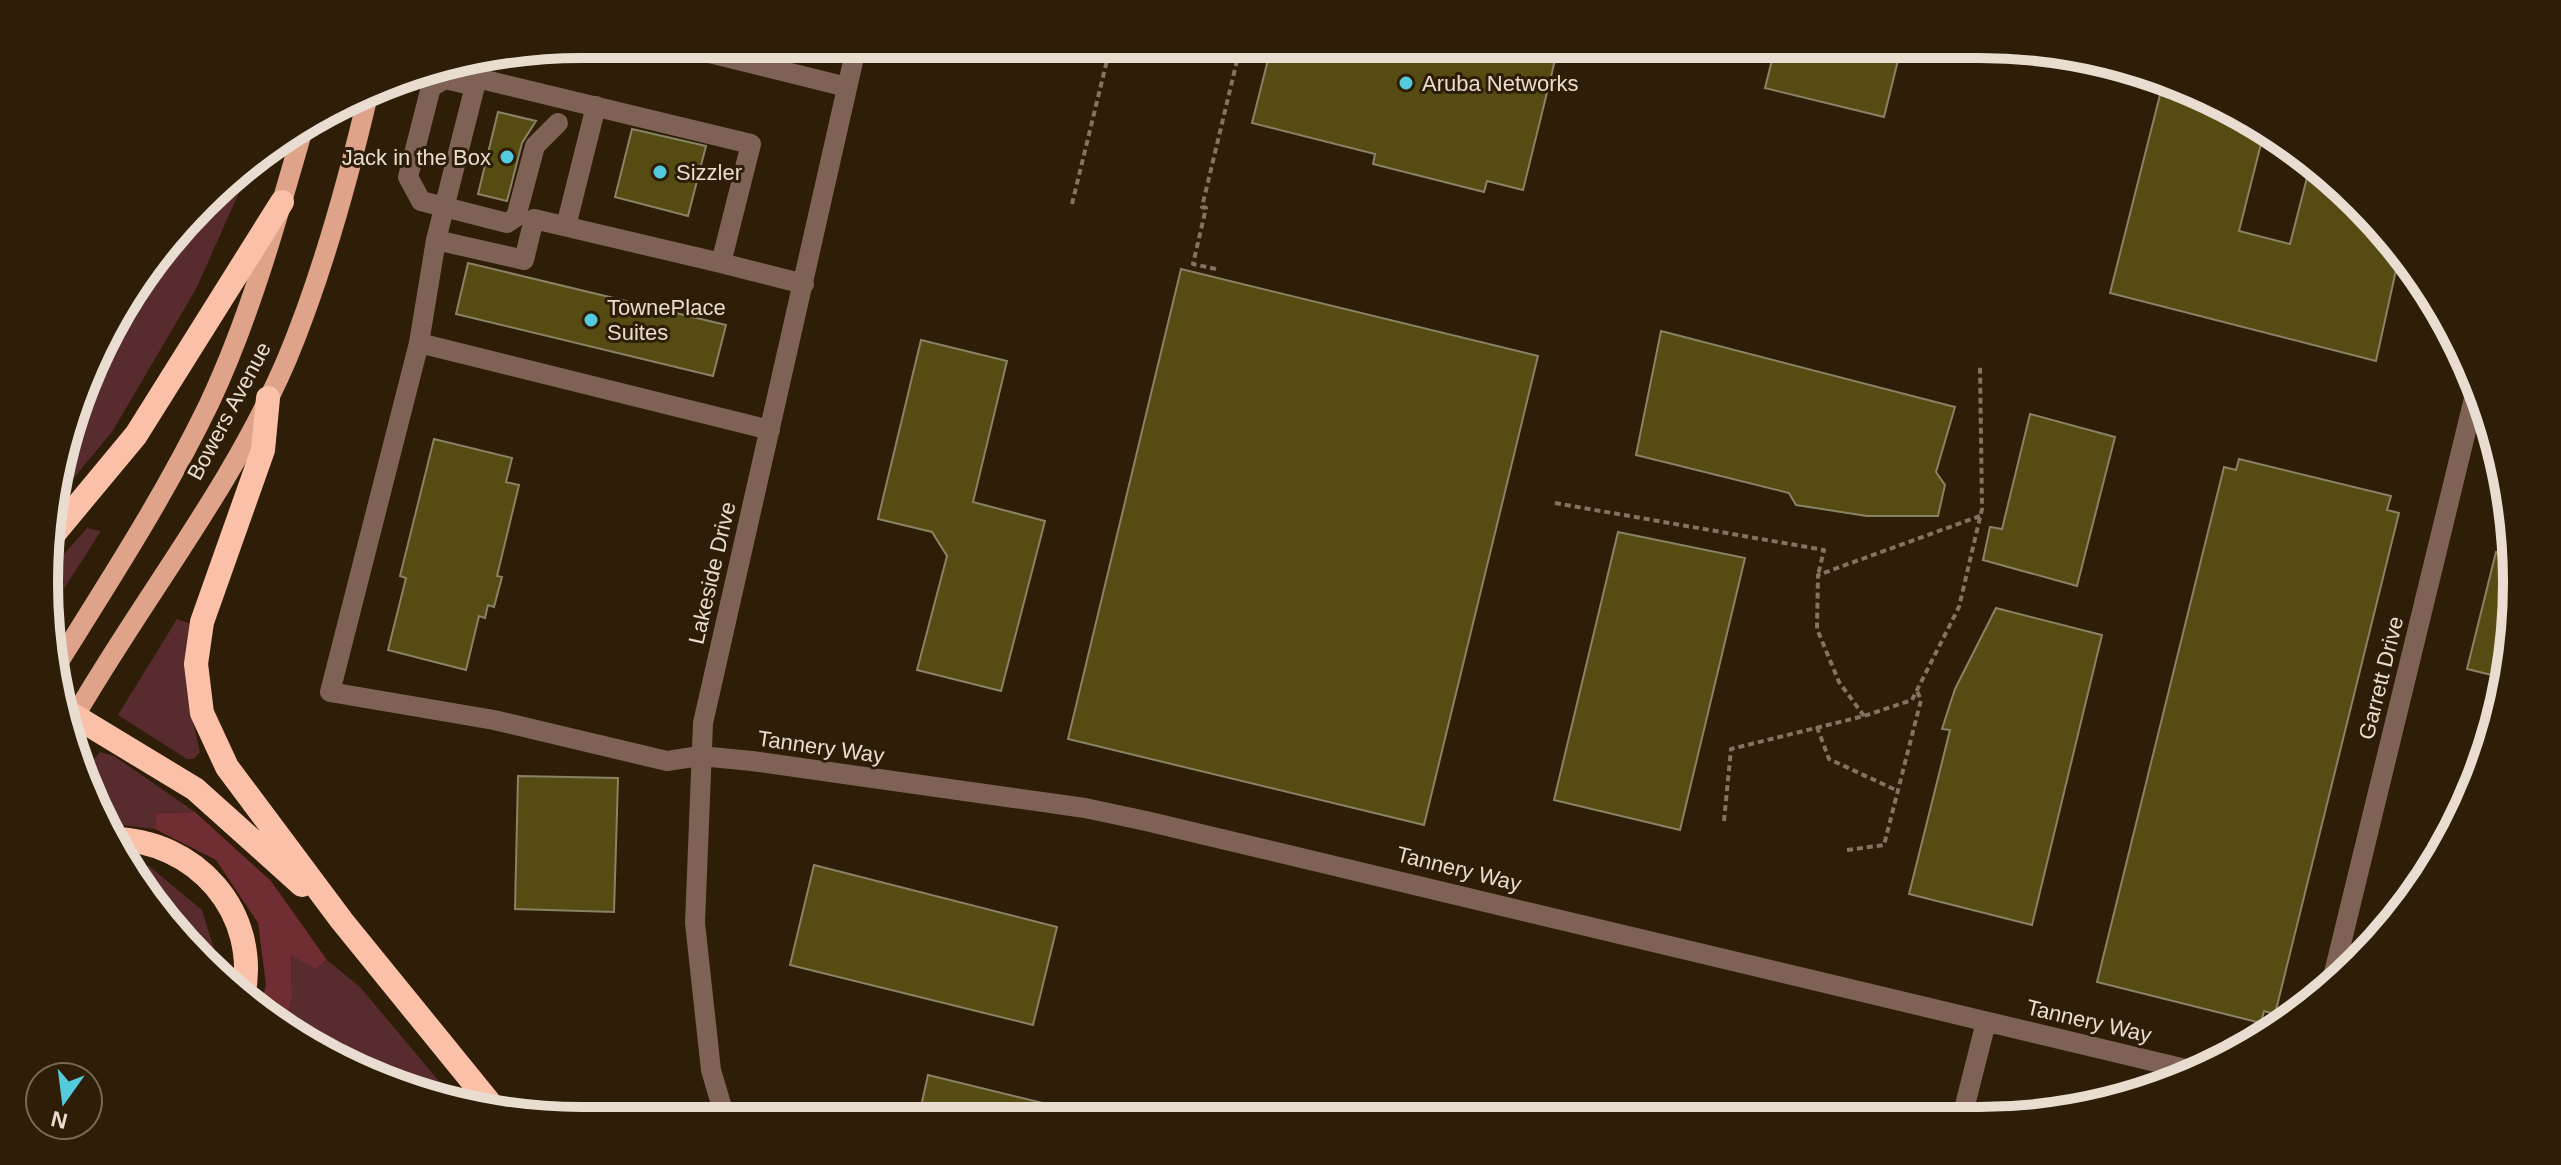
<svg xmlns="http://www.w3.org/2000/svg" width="2561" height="1165" viewBox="0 0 2561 1165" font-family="Helvetica,sans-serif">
<rect width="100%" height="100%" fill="#2e1d07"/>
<path fill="#582b2f" d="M254 159 196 289 112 432 52 504 54 482 63 473 66 445 98 361 135 319 191 222 228 177Z
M87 528 101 531 47 615 45 576Z
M177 619 194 625 193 722 200 752 194 759H187L118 715Z
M100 752 114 756 195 812 156 813 155 829 105 823 85 769Z
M149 866 202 910 221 971 219 977 128 867Z
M291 954 315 969 327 960 360 987 459 1105 377 1080 286 1024 292 997Z"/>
<path fill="#702d34" d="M195 812 271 881 327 960 315 969 291 955 292 997 286 1024 260 1007 266 985 258 923 216 860 155 829 156 813Z"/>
<path fill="#564c13" stroke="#888365" stroke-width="2" d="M1272 44H1559L1523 190 1487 181 1484 192 1373 164 1375 154 1252 123Z
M1776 44H1902L1884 117 1765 88Z
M2164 79 2184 85 2265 128 2239 231 2290 244 2311 162 2359 201 2400 252 2376 361 2110 293Z
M498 112 536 121 522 143 507 201 478 194Z
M632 129 706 146 688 216 615 197Z
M468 263 726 325 713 376 456 314Z
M1181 269 1538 356 1424 825 1068 739Z
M1661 331 1955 407 1936 472 1945 485 1938 516H1867L1796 505 1789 493 1636 455Z
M921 340 1007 361 973 502 1045 521 1001 691 917 670 947 556 932 532 878 519Z
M2030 414 2115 437 2077 586 1983 560 1990 527 2002 529Z
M434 439 512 458 506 482 519 485 497 576 502 577 494 607 488 605 485 618 479 616 466 670 388 650 406 578 400 576Z
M2239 459 2391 496 2387 510 2399 513 2275 1014 2264 1011 2261 1023 2097 982 2224 467 2236 470Z
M1618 532 1745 558 1680 830 1554 800Z
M2496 552 2514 556 2517 582 2508 679 2467 669Z
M1996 608 2102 635 2032 925 1909 894 1950 730 1942 729 1955 689Z
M518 776 618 778 614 912 515 909Z
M814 865 1057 927 1033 1025 790 965Z
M928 1075 1084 1113V1119L918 1120Z"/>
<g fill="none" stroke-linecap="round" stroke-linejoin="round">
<path stroke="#827362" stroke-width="4" stroke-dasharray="6 4" stroke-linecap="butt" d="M1072 204 1111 44
M1216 269 1193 264 1206 208 1202 207 1241 44
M1555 503 1824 550 1818 575
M1864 716 1839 682 1817 629 1818 575 1980 516
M1817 727 1829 759 1898 791
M1724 821 1731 749 1864 716 1912 700 1959 607 1982 509 1980 365
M1847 850 1884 845 1921 700 1917 691"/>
<path stroke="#7f6256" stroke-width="20" d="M673 44 847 87
M475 86 445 79 431 87 408 177 421 201 507 223 516 217 535 146 558 123
M566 226 596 106
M436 240 524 260 534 219 721 263
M804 284 721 263 751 144 477 78 436 240 419 343 330 692 494 720 667 761 700 756 752 761 1085 808 1146 821 2198 1072
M419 343 770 430
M2331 985 2478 382
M1962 1117 1986 1022
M726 1121 711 1070 695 923 703 723 857 44"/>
<path stroke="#dfa389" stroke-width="20" d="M53 671C108 583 164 497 209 404 251 315 278 216 305 122
M69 726C139 603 231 490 287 359 323 273 348 181 369 91"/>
<path stroke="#fbc1a8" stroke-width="24" d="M268 398 263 450 202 622 196 664 202 713 227 767 342 921 498 1113
M48 541 136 435 282 202
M63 709 195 789 302 885
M111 839C196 839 261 913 243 997"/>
</g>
<g fill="#54cadd" stroke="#2e1d07" stroke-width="3">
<circle cx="1406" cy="83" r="8"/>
<circle cx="507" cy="157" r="8"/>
<circle cx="660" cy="172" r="8"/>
<circle cx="591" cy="320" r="8"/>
</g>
<g text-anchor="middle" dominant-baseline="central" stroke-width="6" stroke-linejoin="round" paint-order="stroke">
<g font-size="22" fill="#e8ddd0" stroke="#2e1d07" text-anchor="start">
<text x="1422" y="83">Aruba Networks</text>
<text x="491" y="157" text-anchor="end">Jack in the Box</text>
<text x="676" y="172">Sizzler</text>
<text x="607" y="307">TownePlace<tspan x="607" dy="25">Suites</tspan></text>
</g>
<g font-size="22" fill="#e8ddd0" stroke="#2e1d07">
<text transform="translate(229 411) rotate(-62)">Bowers Avenue</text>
<text transform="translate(712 573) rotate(-77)">Lakeside Drive</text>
<text transform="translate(2381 678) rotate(-76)">Garrett Drive</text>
<text transform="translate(821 747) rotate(8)">Tannery Way</text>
<text transform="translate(1459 869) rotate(14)">Tannery Way</text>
<text transform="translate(2089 1021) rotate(13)">Tannery Way</text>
</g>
</g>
<path d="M0 0H2561V1165H0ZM582 58H1979A524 524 0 0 1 2503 582V583A524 524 0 0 1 1979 1107H582A524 524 0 0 1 58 583V582A524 524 0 0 1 582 58Z" fill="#2e1d07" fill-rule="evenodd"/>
<path fill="none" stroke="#e8ddd0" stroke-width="10" d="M582 58H1979A524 524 0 0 1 2503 582V583A524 524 0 0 1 1979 1107H582A524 524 0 0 1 58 583V582A524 524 0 0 1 582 58Z"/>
<g transform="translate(64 1101) rotate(194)"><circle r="38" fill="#2e1d07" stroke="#786a57" stroke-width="2"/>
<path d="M0-6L14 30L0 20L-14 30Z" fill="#54cadd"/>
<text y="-12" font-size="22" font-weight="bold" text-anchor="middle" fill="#e8ddd0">N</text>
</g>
</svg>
